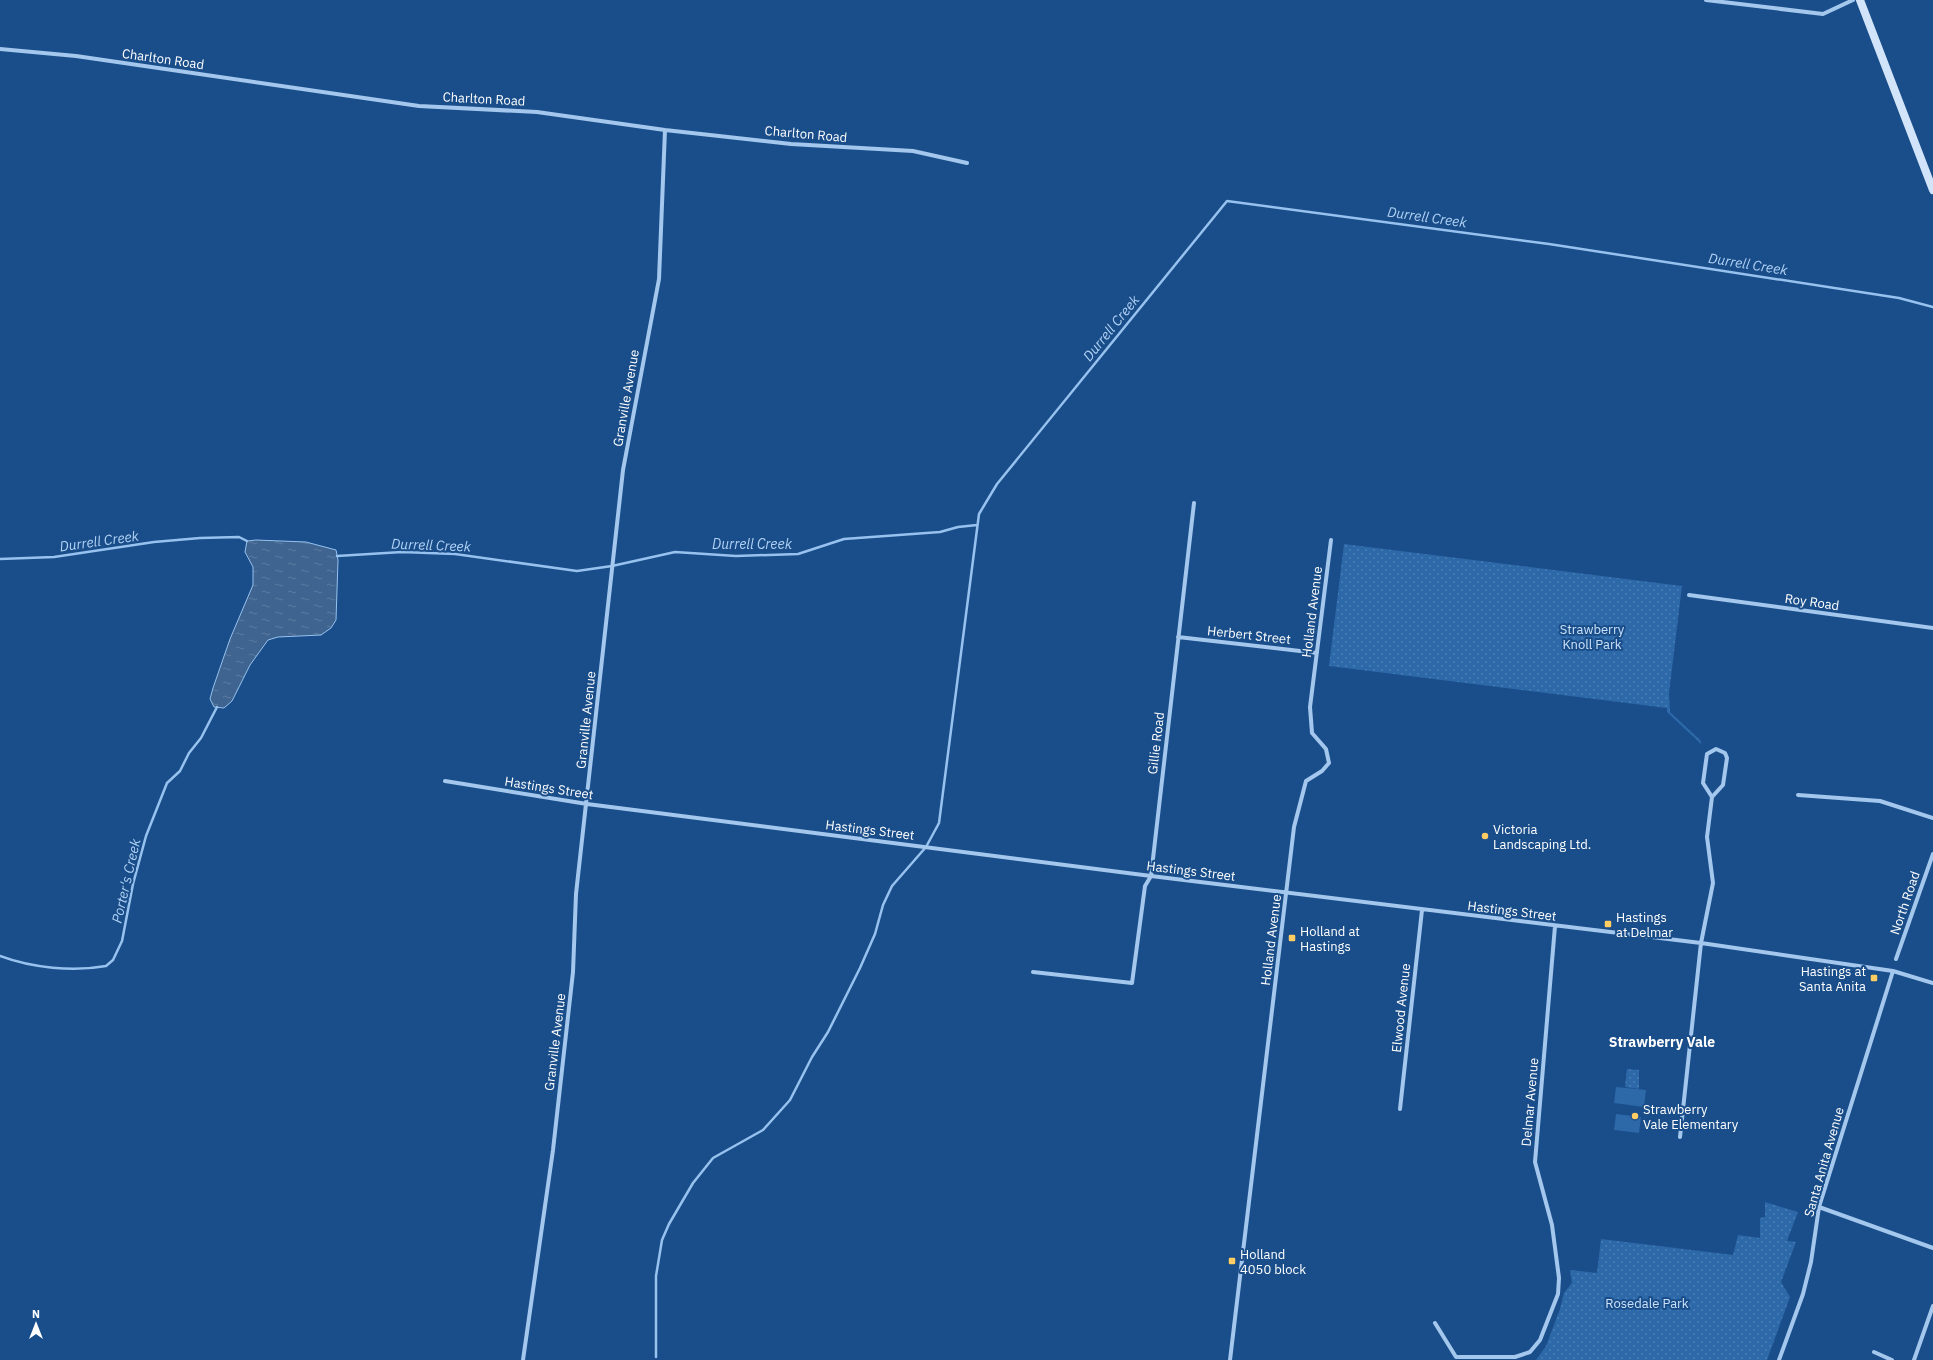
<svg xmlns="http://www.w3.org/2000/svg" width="1933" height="1360" viewBox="0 0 1933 1360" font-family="'IBM Plex Sans',sans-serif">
<defs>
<pattern id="park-dots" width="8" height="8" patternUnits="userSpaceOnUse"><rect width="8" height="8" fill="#2d68a8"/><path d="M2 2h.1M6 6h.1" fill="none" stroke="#4c7fb5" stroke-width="1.8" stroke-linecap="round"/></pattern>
<pattern id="water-ripples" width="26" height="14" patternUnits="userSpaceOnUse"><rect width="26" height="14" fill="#3e648f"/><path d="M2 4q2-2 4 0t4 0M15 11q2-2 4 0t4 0" fill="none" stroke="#5b7ba0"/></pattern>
</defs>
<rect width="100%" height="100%" fill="#1a4e8a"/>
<path fill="#2d68a8" d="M1616 1087 1646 1090 1644 1107 1614 1103Z
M1616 1114 1641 1117 1639 1133 1614 1130Z"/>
<path fill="url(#park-dots)" d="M1344 544 1682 586 1669 693 1670 712 1701 741V744L1667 712V708L1329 666Z
M1627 1069 1639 1070V1089L1625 1087Z
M1765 1202 1798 1212 1787 1241 1796 1242 1781 1282 1790 1297 1767 1360H1536L1546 1346 1560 1309 1564 1293 1572 1283 1570 1270 1597 1273 1601 1239 1733 1255 1738 1235 1760 1238V1218L1765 1217Z"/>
<path fill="url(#water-ripples)" stroke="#97c2ef" d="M256 540 306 542 336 550 338 560 336 620 331 628 321 635 278 637 268 640 250 665 232 701 224 708 214 707 210 699 213 688 230 639 253 585V567L245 552 247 541Z"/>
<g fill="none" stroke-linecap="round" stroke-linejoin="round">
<path stroke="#97c2ef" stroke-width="2.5" d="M337 556 402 552 455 554 577 571 612 566 675 552 736 556 798 554 844 539 940 532 958 527 977 525
M0 559 54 557 154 542 200 538 239 537 247 541
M0 956C32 968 73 972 106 966L113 960 122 941 133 884 146 836 167 783 180 771 189 753 201 738 217 707
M656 1357V1276L662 1240 669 1224 693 1183 713 1158 763 1130 790 1100 812 1057 828 1032 860 968 875 934 883 905 892 886 926 847 939 823 979 514 997 484 1227 201 1549 244 1899 298 1933 307"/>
<path stroke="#a4c7ed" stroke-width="4" d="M1706 0 1823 14 1853 0
M0 49 76 56 419 106 537 112 665 130 791 144 913 151 967 163
M1689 595 1933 628
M1178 637 1317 653
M445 781 587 804 1151 876 1701 943 1893 971 1933 983
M1798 795 1880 801 1933 818
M1896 959 1933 854
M1033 972 1132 983 1145 886 1151 876 1194 503
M1400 1109 1422 910
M1680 1137 1701 943 1713 883 1707 837 1712 797 1723 785 1727 758 1725 753 1716 749 1707 754 1703 783 1712 797
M1819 1207 1933 1248
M1435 1323 1456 1357H1515L1530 1352 1540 1340 1558 1294 1559 1278 1552 1225 1535 1162 1555 926
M1874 1352 1892 1360
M523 1360 553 1150 573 972 576 894 623 470 659 279 665 130
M1230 1360 1294 827 1306 781 1322 771 1329 763 1326 749 1312 733 1310 707 1331 540
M1779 1360 1803 1294 1811 1262 1819 1207 1893 971
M1914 1360 1933 1306"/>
<path stroke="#d1e4f9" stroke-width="8" d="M1860 0 1933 190"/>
</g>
<g fill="#ffcd61" stroke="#1a4e8a" stroke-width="1.5">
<circle cx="1485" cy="836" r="4"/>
<rect x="1604" y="920" width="8" height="8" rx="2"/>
<rect x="1288" y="934" width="8" height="8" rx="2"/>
<rect x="1870" y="974" width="8" height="8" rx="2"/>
<circle cx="1635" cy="1116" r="4"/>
<rect x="1228" y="1257" width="8" height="8" rx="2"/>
</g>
<g text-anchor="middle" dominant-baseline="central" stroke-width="4" stroke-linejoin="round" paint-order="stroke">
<g font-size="13" fill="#fff" stroke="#1a4e8a">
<text transform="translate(163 59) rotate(8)">Charlton Road</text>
<text transform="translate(484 99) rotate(3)">Charlton Road</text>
<text transform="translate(806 134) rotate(5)">Charlton Road</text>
<text transform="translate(626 398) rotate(-80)">Granville Avenue</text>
<text transform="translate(1812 602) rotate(8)">Roy Road</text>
<text transform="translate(1312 612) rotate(-83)">Holland Avenue</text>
<text transform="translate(1249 635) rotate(6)">Herbert Street</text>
<text transform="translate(586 720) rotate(-84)">Granville Avenue</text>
<text transform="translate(1156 743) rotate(-83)">Gillie Road</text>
<text transform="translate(549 788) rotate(9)">Hastings Street</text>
<text transform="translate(870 830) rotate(7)">Hastings Street</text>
<text transform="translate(1191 871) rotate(7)">Hastings Street</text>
<text transform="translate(1905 903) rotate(-71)">North Road</text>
<text transform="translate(1512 911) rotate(7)">Hastings Street</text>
<text transform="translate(1271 940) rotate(-83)">Holland Avenue</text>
<text transform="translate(1401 1008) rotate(-84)">Elwood Avenue</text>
<text transform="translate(555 1042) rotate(-83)">Granville Avenue</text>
<text transform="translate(1530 1102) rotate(-85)">Delmar Avenue</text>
<text transform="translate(1824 1162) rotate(-74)">Santa Anita Avenue</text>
</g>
<g font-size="13" fill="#cae1f9" stroke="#1a4e8a">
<text x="1592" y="629">Strawberry<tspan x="1592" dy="15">Knoll Park</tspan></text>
<text x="1647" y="1303">Rosedale Park</text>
</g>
<g font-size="13" fill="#fff" stroke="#1a4e8a" text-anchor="start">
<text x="1493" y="829">Victoria<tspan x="1493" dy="15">Landscaping Ltd.</tspan></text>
<text x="1616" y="917">Hastings<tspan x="1616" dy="15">at Delmar</tspan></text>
<text x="1300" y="931">Holland at<tspan x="1300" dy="15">Hastings</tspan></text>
<text x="1866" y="971" text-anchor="end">Hastings at<tspan x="1866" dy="15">Santa Anita</tspan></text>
<text x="1643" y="1109">Strawberry<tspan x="1643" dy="15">Vale Elementary</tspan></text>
<text x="1240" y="1254">Holland<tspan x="1240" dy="15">4050 block</tspan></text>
</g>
<g font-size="14" font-style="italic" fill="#b0d1f4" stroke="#1a4e8a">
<text transform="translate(1427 217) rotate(8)">Durrell Creek</text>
<text transform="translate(1748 264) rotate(9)">Durrell Creek</text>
<text transform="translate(1111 328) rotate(-51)">Durrell Creek</text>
<text transform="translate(99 541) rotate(-8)">Durrell Creek</text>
<text x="752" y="544">Durrell Creek</text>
<text transform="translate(431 545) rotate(2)">Durrell Creek</text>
<text transform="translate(126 881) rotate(-77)">Porter's Creek</text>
</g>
<g font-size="14" font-weight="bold" fill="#fff" stroke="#1a4e8a">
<text x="1662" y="1042">Strawberry Vale</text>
</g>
</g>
<g transform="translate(36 1324)" stroke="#1a4e8a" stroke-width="3" paint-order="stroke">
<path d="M0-3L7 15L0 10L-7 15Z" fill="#ffffff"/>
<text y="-6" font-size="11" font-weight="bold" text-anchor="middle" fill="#ffffff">N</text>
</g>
</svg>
